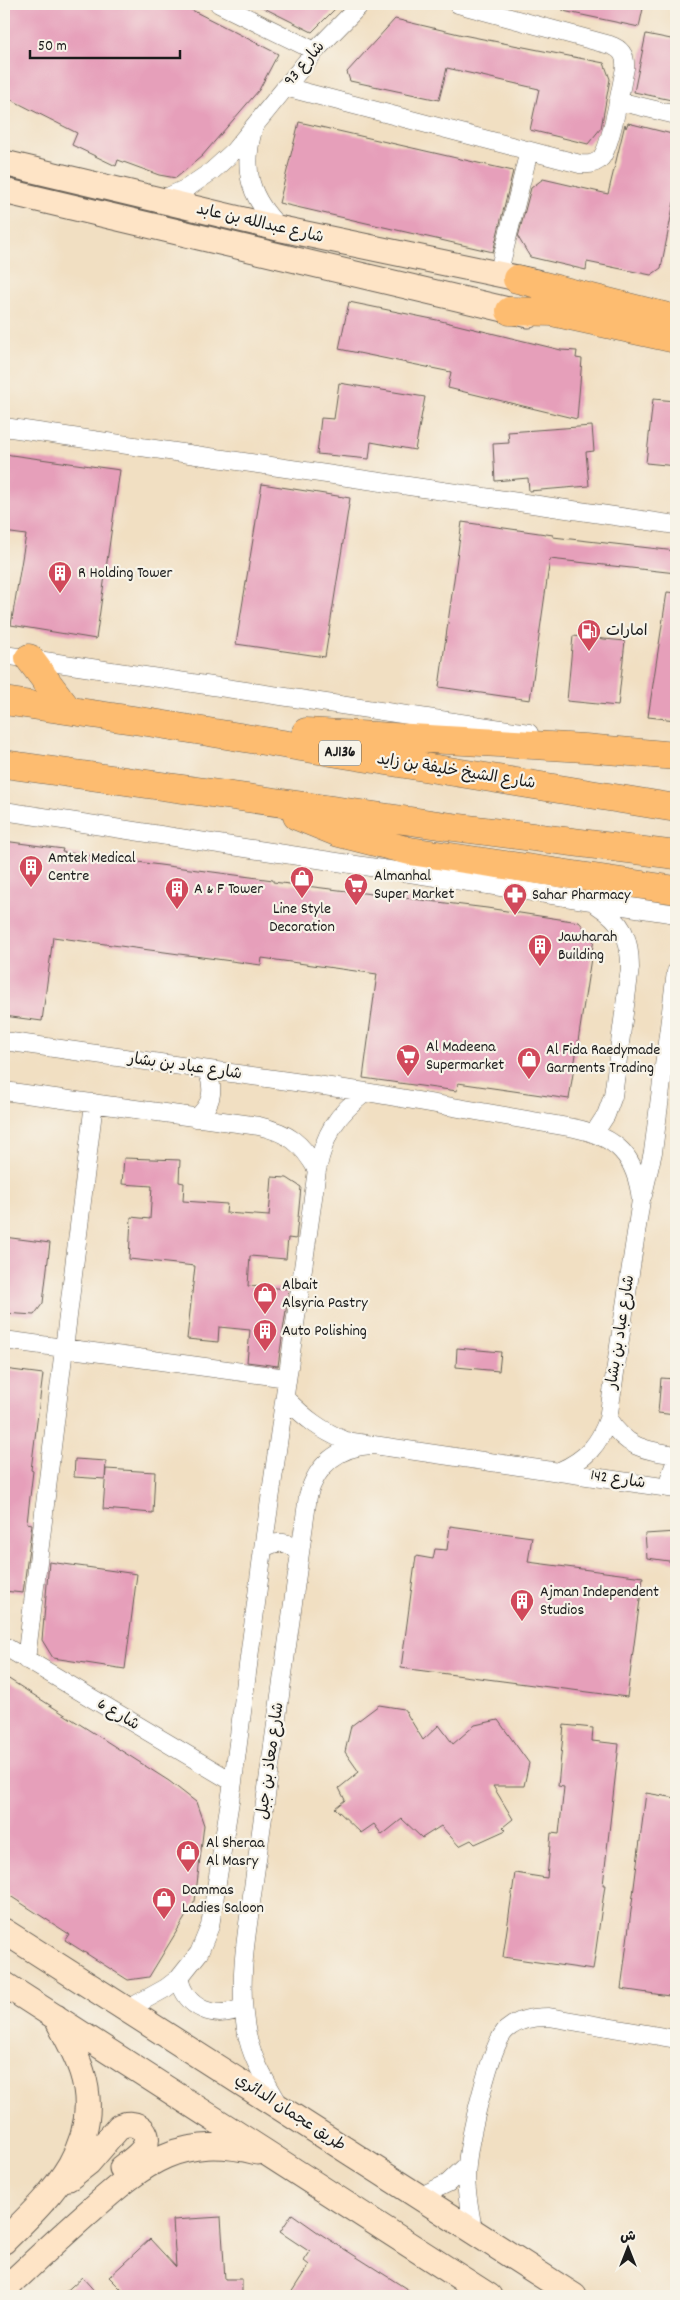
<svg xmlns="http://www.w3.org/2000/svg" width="680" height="2300" viewBox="0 0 680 2300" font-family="Dekko,'Playpen Sans Arabic',sans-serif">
<rect width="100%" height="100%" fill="#f7f3e8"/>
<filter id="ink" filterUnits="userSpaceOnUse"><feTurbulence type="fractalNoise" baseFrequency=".02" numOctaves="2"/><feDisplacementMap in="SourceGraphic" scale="10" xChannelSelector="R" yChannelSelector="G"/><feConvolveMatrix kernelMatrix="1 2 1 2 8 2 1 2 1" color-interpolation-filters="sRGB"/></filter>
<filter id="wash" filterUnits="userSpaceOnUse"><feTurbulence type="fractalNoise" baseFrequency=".0096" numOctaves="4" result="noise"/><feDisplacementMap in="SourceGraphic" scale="20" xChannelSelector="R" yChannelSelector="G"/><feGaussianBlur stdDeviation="1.12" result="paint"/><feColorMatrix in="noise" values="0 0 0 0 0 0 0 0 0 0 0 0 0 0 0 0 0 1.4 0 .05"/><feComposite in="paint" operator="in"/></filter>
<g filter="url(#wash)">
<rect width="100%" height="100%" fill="#f1dfc2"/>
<g id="blocks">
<path fill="#e69fba" d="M4 4H180L278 54 259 90 202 156 176 178 159 175 118 160 116 166 72 145 77 133 4 96Z
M256 4H340L312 32Z
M564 4H644L639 27 563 11Z
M395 19 463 35 604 63 610 79 601 128 588 144 530 130 539 89 447 68 439 100 350 81 347 72Z
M646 34 676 40V101L634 92Z
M299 122 513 171 493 252 279 203Z
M628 123 676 135V202H674L661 268 651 275 587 262 586 270 530 257 518 237 531 188 543 179 608 194 625 124 626 128Z
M349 302 437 320 561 350 577 351 576 358 582 359 577 419 448 388 451 372 339 349Z
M339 383 425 397 415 450 371 442 369 459 317 454 321 418 334 419Z
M653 399 676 401V466L646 463Z
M592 426 594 451 586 452 589 486 529 491 528 478 495 481 493 444 509 443 508 432Z
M4 454 120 470 96 639 11 625 26 535 4 532Z
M262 484 350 498 325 657 236 644Z
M462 522 553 535V537L676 551V573L550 559 530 700 439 687Z
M667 592 676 593V720L648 717Z
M573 636 625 641 618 706 567 701Z
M4 841 63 849 62 852 273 880V882L487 908 579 922 594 939 569 1099 458 1083 457 1091 363 1078 377 974 262 958 261 965 53 937 42 1021 4 1016Z
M124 1158 180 1160 179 1182 184 1183 183 1201 227 1204 226 1213 269 1216 272 1177 287 1178 301 1187 296 1239 288 1238 286 1259 250 1256 248 1286 289 1289 278 1366 247 1362 250 1330 219 1327 218 1342 187 1339 195 1266 129 1259 131 1217 150 1219 152 1186 122 1184Z
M4 1237 50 1243 43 1303 34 1315 4 1313Z
M457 1348 501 1352 499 1371 456 1367Z
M4 1369 43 1374 31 1470 33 1471 27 1523 32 1524 23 1593 4 1591Z
M661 1378 676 1379V1415L658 1413Z
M75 1459 106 1461 105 1479 74 1477Z
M106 1469 155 1472 153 1513 103 1509Z
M450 1526 532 1537 528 1562 643 1577 627 1697 401 1668 416 1556 433 1559 435 1549 447 1550Z
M676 1532V1562L647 1558 645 1534Z
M49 1562 137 1574 125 1669 53 1658 42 1640Z
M4 1676 169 1781 196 1802 204 1825 195 1901 149 1977 128 1980 65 1940 69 1934 4 1892Z
M379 1705 404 1709 423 1740 439 1725 453 1744 475 1725 498 1720 529 1763 524 1786H493L513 1819 503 1827 506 1830 475 1844 471 1840 459 1846 441 1826 422 1838 402 1819 382 1835 374 1824 361 1833 335 1808 345 1800 339 1788 359 1772 345 1752 351 1726Z
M564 1725 593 1728 592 1741 619 1744 603 1885H605L593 1970 503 1957 515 1873 547 1878 551 1833 559 1834 564 1787 558 1786Z
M646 1793 676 1798V1997L621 1989Z
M292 2214 319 2233 418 2296H289L309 2265 304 2261 310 2252 280 2232Z
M221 2217 225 2279H242V2296H128L109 2277 150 2239 176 2267 173 2220Z
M82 2277 99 2296H61Z"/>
</g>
</g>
<g filter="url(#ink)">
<use href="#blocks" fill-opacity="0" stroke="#676056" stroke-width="1"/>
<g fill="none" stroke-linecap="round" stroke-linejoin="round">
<g stroke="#676056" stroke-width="19">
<path id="street" d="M219 4 315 51
M285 87 580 164C588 165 596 164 601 158 611 147 621 86 625 68 626 56 622 49 610 45L458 4
M618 101 676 115
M253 130C242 171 250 198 280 228
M159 201 187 188 212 171 234 151 315 51 361 4
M498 275 529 151
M4 427 676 525
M4 655 529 733
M4 811 676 914
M4 1041 366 1092 574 1128C617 1137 636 1156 641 1200L608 1419C599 1445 586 1459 560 1471
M4 1091 259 1126C289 1133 302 1143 317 1170
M196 1118C212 1105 215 1090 207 1071
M595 1132 606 1115 613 1096 630 968C630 937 623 922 597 905
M643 1195 653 1152 676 972
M4 1340 287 1378
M285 1398C305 1418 320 1430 346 1441L676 1489
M608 1419C627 1448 644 1450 676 1455
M673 1488 670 1477 676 1460
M263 1549C276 1540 289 1540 299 1553
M4 1646 233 1782
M26 1660 94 1103
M179 1978C186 2009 215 2021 243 2007
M128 2009 166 1988 179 1978 199 1953 210 1926 233 1782 263 1549 317 1170C325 1133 336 1115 366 1092
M280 2106C268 2085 254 2063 248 2039 240 2003 242 1968 247 1931L308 1496C317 1464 338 1447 371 1445
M419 2197 448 2183 466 2166
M473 2230C470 2210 464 2186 467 2165 469 2140 490 2045 506 2030 519 2019 532 2017 549 2017L676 2039"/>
</g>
<g stroke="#676056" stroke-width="27">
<path id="secondary" d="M4 163 282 229 536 282
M4 191 529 315
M4 1931 574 2296
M4 1984 489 2296
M69 2178 88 2163 119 2127C132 2119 152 2129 145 2146 141 2155 129 2162 122 2168
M4 2241C51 2195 105 2144 82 2072 76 2053 65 2035 56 2017
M4 2290C33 2263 61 2236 91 2210 145 2162 181 2133 257 2152"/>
</g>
<g stroke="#676056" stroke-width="29">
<path id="primary" d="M517 279 676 319
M510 311 552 312 676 339
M29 658 68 710
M4 701 147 722 676 808
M306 732 585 748 676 756
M4 764 453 827 676 855
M297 816 339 833 410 851 676 890"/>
</g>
<use href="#street" stroke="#fff" stroke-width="18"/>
<use href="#secondary" stroke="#fee4c6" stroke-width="25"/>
<use href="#primary" stroke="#fdbc70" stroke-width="28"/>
</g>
</g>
<defs>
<g id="building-pin" transform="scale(1.25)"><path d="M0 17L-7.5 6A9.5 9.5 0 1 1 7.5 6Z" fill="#d1495b" stroke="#f7f3e8"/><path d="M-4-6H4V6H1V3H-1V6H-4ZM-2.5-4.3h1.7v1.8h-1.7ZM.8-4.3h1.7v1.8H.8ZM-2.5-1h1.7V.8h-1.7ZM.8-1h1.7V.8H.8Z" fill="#fff"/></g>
<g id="fuel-pin" transform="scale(1.25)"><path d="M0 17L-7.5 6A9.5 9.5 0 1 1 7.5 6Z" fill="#d1495b" stroke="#f7f3e8"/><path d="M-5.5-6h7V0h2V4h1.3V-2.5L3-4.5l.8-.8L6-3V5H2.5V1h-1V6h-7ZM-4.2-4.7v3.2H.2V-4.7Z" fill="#fff"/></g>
<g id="shop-pin" transform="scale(1.25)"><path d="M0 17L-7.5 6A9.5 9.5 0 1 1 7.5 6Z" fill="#d1495b" stroke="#f7f3e8"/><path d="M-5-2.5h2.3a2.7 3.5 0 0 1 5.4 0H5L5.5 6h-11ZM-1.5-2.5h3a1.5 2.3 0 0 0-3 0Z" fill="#fff"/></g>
<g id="supermarket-pin" transform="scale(1.25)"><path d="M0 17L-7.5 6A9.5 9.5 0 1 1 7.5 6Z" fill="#d1495b" stroke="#f7f3e8"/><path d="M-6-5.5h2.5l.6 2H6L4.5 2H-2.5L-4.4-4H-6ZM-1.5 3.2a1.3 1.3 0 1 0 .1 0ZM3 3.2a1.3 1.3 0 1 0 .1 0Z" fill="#fff"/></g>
<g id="pharmacy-pin" transform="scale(1.25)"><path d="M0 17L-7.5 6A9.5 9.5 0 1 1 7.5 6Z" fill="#d1495b" stroke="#f7f3e8"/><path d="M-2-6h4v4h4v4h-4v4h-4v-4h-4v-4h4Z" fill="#fff"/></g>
</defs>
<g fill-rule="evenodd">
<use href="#building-pin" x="60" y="573"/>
<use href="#fuel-pin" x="589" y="631"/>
<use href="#building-pin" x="31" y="867"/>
<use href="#shop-pin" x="302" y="878"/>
<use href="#supermarket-pin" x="356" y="885"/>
<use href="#building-pin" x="177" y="889"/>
<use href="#pharmacy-pin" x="515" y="895"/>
<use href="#building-pin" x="540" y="946"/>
<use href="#supermarket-pin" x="408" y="1056"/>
<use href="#shop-pin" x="529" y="1059"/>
<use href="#shop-pin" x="265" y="1294"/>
<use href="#building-pin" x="265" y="1331"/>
<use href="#building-pin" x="522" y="1601"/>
<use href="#shop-pin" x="188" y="1852"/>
<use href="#shop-pin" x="164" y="1899"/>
</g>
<g text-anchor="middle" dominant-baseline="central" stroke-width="4.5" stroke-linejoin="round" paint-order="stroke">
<rect fill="#f7f3e8" stroke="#5e5c59" stroke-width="1" x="319" y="740.5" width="42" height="25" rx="4"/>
<g font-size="15" font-weight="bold" fill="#1c1c1c">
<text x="340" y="753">AJ136</text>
</g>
<g font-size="16" fill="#1c1c1c" stroke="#f7f3e8">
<text transform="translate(305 64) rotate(-49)">شارع 93</text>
<text transform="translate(260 224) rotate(13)">شارع عبدالله بن عابد</text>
<text transform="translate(456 772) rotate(9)">شارع الشيخ خليفة بن زايد</text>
<text transform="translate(185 1067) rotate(8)">شارع عباد بن بشار</text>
<text transform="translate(621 1332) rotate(-81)">شارع عباد بن بشار</text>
<text transform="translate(618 1480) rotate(9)">شارع 142</text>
<text transform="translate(118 1715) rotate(31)">شارع 6</text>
<text transform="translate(271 1761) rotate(-82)">شارع معاذ بن جبل</text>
<text transform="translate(290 2113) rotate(33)">طريق عجمان الدائري</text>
</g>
<g font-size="16" fill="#1c1c1c" stroke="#f7f3e8" text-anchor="start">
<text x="78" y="573">R Holding Tower</text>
<text x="606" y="631">امارات</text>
<text x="48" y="858">Amtek Medical<tspan x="48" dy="18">Centre</tspan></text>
<text x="374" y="876">Almanhal<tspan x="374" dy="18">Super Market</tspan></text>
<text x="194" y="889">A &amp; F Tower</text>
<text x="532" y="895">Sahar Pharmacy</text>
<text x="302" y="909" text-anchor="middle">Line Style<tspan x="302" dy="18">Decoration</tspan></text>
<text x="558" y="937">Jawharah<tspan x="558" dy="18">Building</tspan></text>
<text x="426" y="1047">Al Madeena<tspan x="426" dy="18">Supermarket</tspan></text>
<text x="546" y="1050">Al Fida Raedymade<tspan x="546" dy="18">Garments Trading</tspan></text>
<text x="282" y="1285">Albait<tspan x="282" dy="18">Alsyria Pastry</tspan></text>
<text x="282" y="1331">Auto Polishing</text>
<text x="540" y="1592">Ajman Independent<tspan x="540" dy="18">Studios</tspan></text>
<text x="206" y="1843">Al Sheraa<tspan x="206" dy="18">Al Masry</tspan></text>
<text x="182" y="1890">Dammas<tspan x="182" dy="18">Ladies Saloon</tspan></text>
</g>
</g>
<rect width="680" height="2300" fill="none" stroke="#f7f3e8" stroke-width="20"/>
<g transform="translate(628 2248)" stroke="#f7f3e8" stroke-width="4" paint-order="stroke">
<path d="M0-4L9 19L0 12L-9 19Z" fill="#1c1c1c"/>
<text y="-8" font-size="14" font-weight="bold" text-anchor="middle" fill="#1c1c1c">ش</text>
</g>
<path d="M30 50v8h150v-8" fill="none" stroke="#1c1c1c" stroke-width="2.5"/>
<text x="38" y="50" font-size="15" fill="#1c1c1c" stroke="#f7f3e8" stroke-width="4" paint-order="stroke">50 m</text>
</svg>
